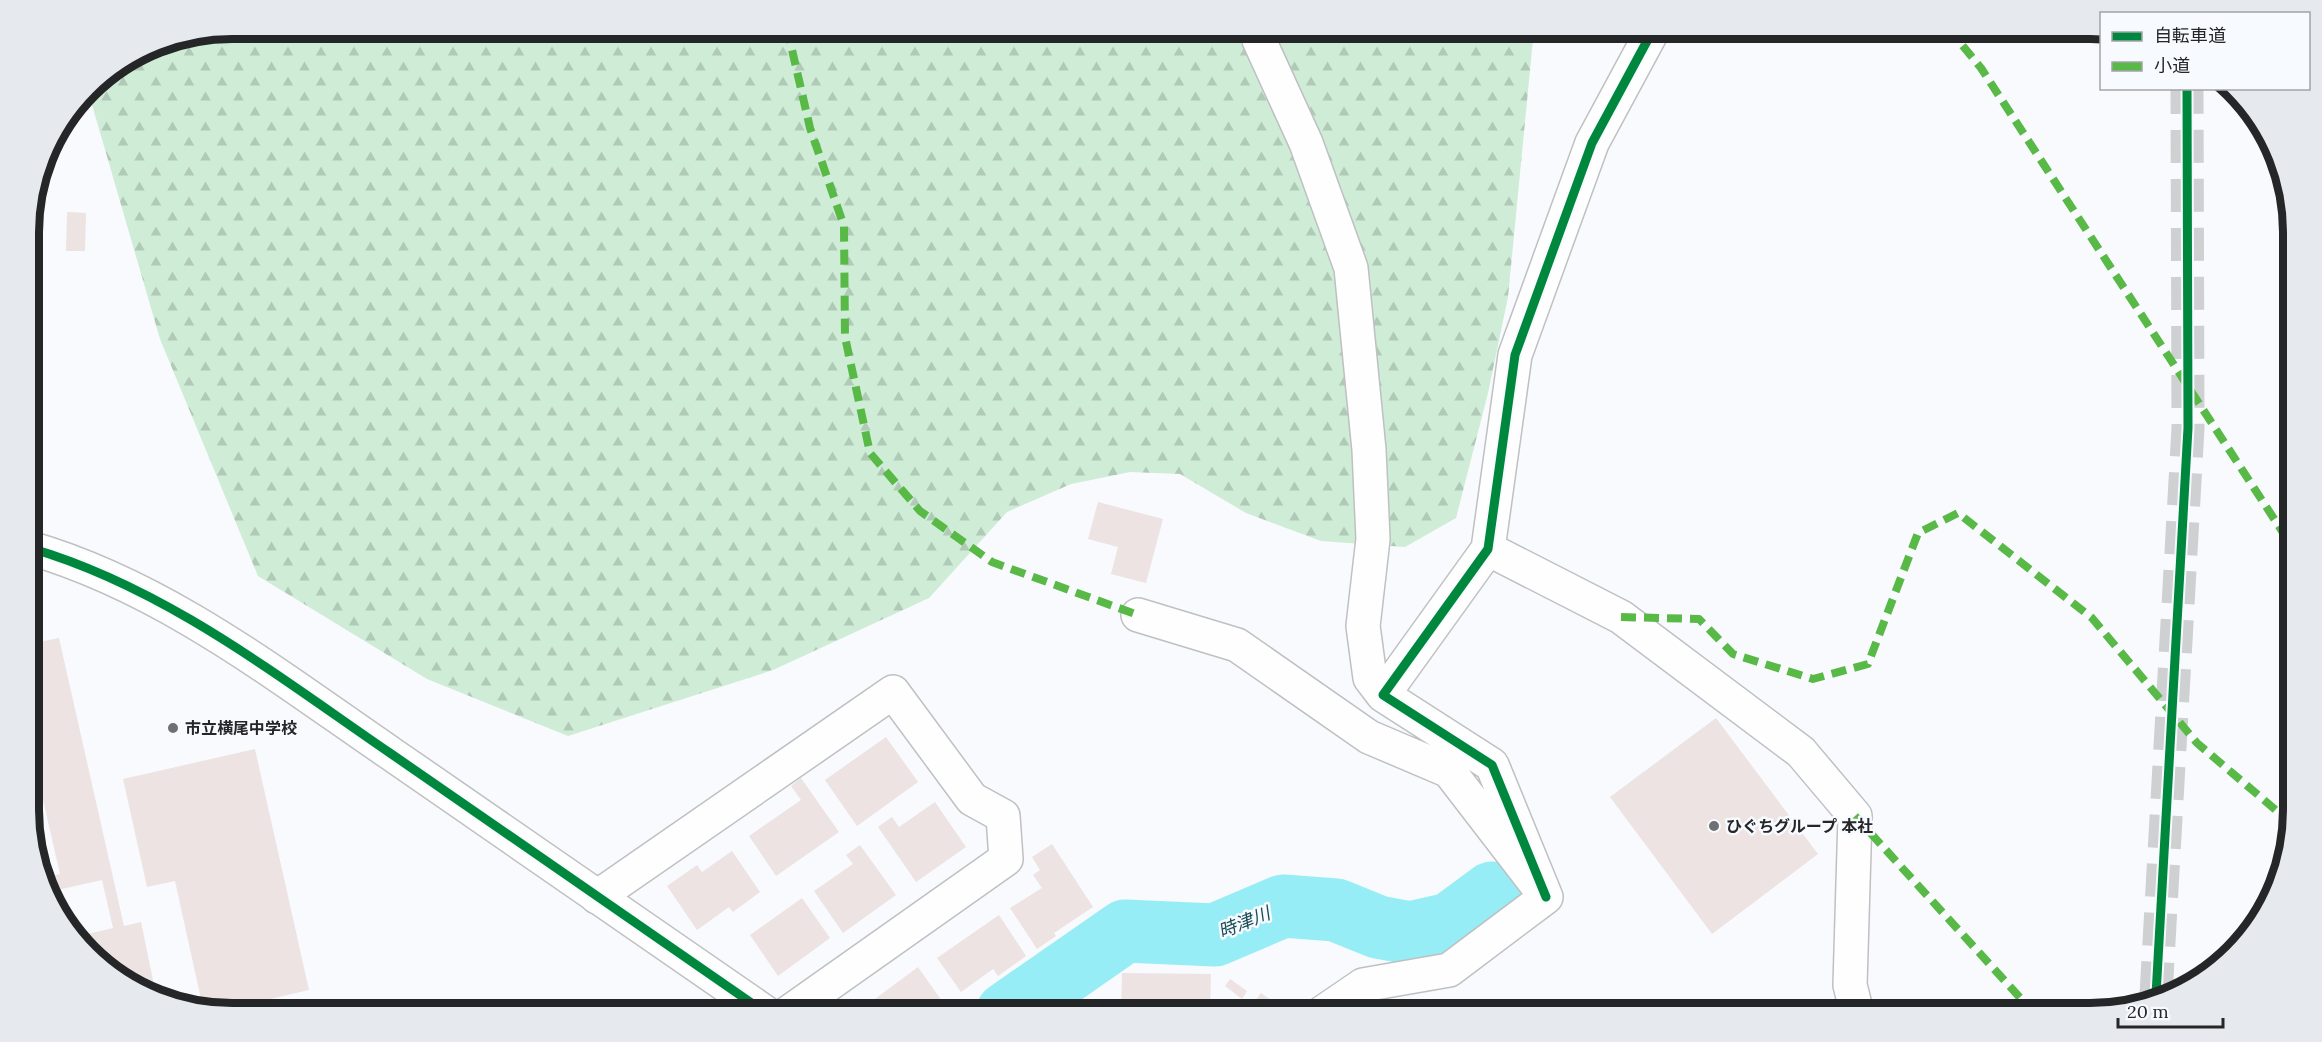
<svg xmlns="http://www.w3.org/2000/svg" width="2322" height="1042" viewBox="0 0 2322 1042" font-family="Lora,'Noto Sans JP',serif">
<defs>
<pattern id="forest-firs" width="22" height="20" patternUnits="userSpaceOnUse" patternTransform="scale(1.5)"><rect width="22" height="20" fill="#ceecd6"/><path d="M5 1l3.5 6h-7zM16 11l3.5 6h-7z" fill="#b1cab8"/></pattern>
</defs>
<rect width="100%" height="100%" fill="#f8fafd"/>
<path fill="url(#forest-firs)" d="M232 28 1534 29 1508 297 1488 393 1456 518 1405 547 1321 541 1246 513 1180 474 1130 472 1071 484 1007 512 929 598 773 670 568 736 427 679 258 576 160 339 88 91 98 79 154 44Z"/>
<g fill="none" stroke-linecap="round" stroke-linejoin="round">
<path stroke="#97edf5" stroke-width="63" d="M1007 1013 1125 931 1215 935 1283 906 1336 910 1378 927 1410 933 1450 924 1492 893"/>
</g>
<path fill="#ece3e2" d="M67 212 86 213 85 251H66Z
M1098 502 1163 519 1146 583 1111 574 1118 547 1088 539Z
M59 638 124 926 141 922 157 999 75 937 113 928 102 880 53 891 47 877 60 874 30 743V644Z
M1716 718 1818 854 1712 934 1610 797Z
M886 737 918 782 857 826 825 780Z
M255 749 309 990 218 1011 203 1008 175 881 147 887 123 779Z
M801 778 839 832 776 876 749 836 801 800 791 786Z
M935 802 966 847 916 882 878 827 892 817 899 827Z
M1052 844 1093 907 1054 933 1056 936 1037 949 1010 908 1042 888 1033 875 1040 870 1032 857Z
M860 845 896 895 843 933 814 891 853 864 846 855Z
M732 851 760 892 733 912 729 907 697 930 667 886 697 865 702 872Z
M802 898 830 938 778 976 750 935Z
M999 915 1026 956 998 976 993 969 961 992 937 958Z
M918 967 944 1004 932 1013H856Z
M1122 973 1211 974 1210 1013H1121Z
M1230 979 1247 991 1242 999 1225 986Z
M1261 993 1289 1013H1246Z"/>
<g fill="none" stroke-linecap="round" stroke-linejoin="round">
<path stroke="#ced0d2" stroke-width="33" stroke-dasharray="33 16" stroke-linecap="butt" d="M2156 995 2188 428 2187 88"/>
<g stroke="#bec0c2" stroke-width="36">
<path id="street" d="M1256 28 1259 40 1306 143 1351 268 1369 450 1373 539 1363 626 1370 678 1383 695
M1488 549 1621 617 1801 752 1855 816 1850 985 1857 1013
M1138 615 1237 645 1369 737 1449 771 1546 897 1449 970 1363 985 1322 1013
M597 897 893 692 972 799 1003 816 1006 859 788 1013
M1546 897 1492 765 1383 695 1488 549 1515 355 1592 143 1654 28"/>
</g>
<g stroke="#bec0c2" stroke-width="36">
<path id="secondary" d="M30 548C164 587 276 675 390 753 515 840 640 927 766 1013"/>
</g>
<use href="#street" stroke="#fefeff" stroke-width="33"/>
<use href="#secondary" stroke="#fefeff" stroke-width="33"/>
<path stroke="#58b947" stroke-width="8" stroke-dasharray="15 8" stroke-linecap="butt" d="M787 28 810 128 844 226 845 337 870 453 920 511 992 562 1138 615
M1948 28 1981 68 2293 548
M1621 617 1699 619 1733 654 1813 679 1868 664 1918 533 1958 513 2092 618 2197 743 2291 823
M1855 816 2034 1013"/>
<g stroke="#f7fafe" stroke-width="13">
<path id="cycleway" d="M30 548C164 587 276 675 390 753 515 840 640 927 766 1013
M1546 897 1492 765 1383 695 1488 549 1515 355 1592 143 1654 28
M2156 995 2188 428 2187 88"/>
</g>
<use href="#cycleway" stroke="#00873e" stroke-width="9"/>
</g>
<g fill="#6e7073" stroke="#f7fafe" stroke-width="2">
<circle cx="173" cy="728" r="6"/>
<circle cx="1714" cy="826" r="6"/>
</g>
<g text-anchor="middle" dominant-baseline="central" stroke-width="5" stroke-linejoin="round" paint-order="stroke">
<g font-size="16" font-weight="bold" fill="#242628" stroke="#f7fafe" text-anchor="start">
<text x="185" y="728">市立横尾中学校</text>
<text x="1726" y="826">ひぐちグループ 本社</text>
</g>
<g font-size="18" font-style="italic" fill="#174d52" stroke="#f7fafe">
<text transform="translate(1244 922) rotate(-22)">時津川</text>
</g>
</g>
<path d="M0 0H2322V1042H0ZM232 39H2090A193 193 0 0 1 2283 232V810A193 193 0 0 1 2090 1003H232A193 193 0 0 1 39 810V232A193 193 0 0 1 232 39Z" fill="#e6e9ed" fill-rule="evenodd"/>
<path fill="none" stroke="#242628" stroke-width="8" d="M232 39H2090A193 193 0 0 1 2283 232V810A193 193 0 0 1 2090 1003H232A193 193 0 0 1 39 810V232A193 193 0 0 1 232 39Z"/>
<rect x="2100" y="12" width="210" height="78" fill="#f7fafe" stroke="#a3a5a8" stroke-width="1.5"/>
<rect x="2112" y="32" width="30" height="9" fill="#00873e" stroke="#a3a5a8" stroke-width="1.5"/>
<text x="2154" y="42" font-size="18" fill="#242628">自転車道</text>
<rect x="2112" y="62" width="30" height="9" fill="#58b947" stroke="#a3a5a8" stroke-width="1.5"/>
<text x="2154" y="72" font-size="18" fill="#242628">小道</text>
<path d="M2118 1018v9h105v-9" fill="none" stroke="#242628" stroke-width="3"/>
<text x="2127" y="1018" font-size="18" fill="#242628" stroke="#f7fafe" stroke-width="4.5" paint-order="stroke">20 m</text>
</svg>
